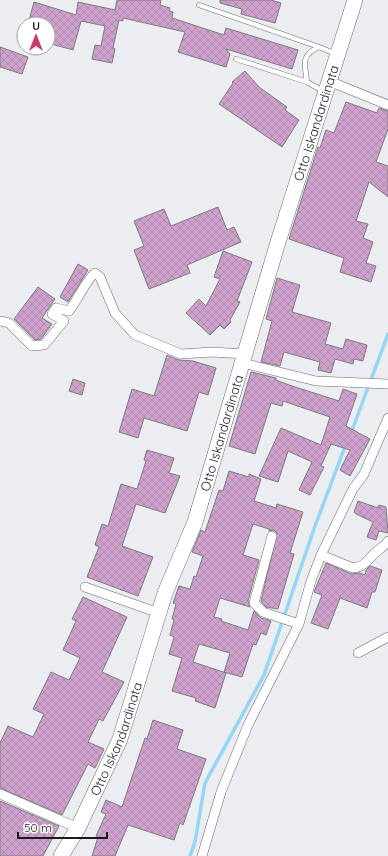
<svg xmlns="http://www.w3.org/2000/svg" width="388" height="856" viewBox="0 0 388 856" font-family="Quicksand,sans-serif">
<defs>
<pattern id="building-cross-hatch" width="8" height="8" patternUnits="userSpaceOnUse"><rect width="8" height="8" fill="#cea0cc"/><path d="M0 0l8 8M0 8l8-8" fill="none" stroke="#b089af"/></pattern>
</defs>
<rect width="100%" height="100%" fill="#ebedf0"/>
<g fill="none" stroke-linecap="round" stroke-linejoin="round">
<path stroke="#95d5f6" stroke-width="3.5" d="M351 433 388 334
M190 856 195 842 205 783 264 675 315 526 346 444"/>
</g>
<path fill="url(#building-cross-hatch)" stroke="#7e7c7e" d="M117 0H161L160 5 170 8 169 11 173 12 172 18 224 35 226 28 298 50 292 69 226 49 230 54 226 67 178 52 185 32 123 18V21L119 20 113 48 115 49 112 63 92 59 95 45 101 46 105 26 81 21 73 50 48 43V24H28L34 2 76 15 78 2 115 10Z
M220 0H271L281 3 275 23 241 14 242 9 220 3Z
M0 47 28 57 22 74 0 67Z
M245 71 259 87 287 107 285 110 299 120 282 147 219 104 233 83 232 82Z
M346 102 377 113 379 108 388 111V129L376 162 388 166V197L369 182 356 221 368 224 363 238 373 242 366 263 376 266 371 282 340 272 344 258 289 239 318 147 320 148 326 130 334 133Z
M218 207 227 230 234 227 241 242 187 265 190 273 149 289 134 250 144 246 134 221 164 209 171 226Z
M223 251 252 262 237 301 240 302 230 320 231 322 224 329 220 325 210 335 186 313 199 299 206 306 220 279 214 277Z
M78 264 88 270 68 302 60 297Z
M277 278 300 285 292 312 331 323 325 344 343 349 346 339 367 345 363 361 354 359 353 364 335 359 331 373 318 370 320 362 284 352 280 366 261 362 272 321 266 319Z
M38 287 55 299 42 318 52 324 41 339 35 340 14 319Z
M167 355 179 360 193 361 216 368 208 395 199 392 187 431 144 418 138 438 119 432 132 389 154 396Z
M251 372 276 378V380L289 385 339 401 343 389 357 394 346 426 370 439 350 476 340 470 350 450 331 444 321 466 324 467 310 495 299 490 312 462 288 451 278 482 259 476 281 428 321 445 330 417 283 401 282 406 271 403 255 454 229 446Z
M73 379 85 383 82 395 69 391Z
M147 450 174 458 169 473 180 476 165 513 136 504 122 546 153 557 138 596 87 577 99 547 95 545 102 524 108 526 121 484 137 489 146 461 144 460Z
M229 471 249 477V474L261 479 254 501 276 508 277 504 303 512 290 553 294 554 278 609 266 607 261 601 277 533 274 530 269 531V529L253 524 243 555 259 560 248 601 250 607 220 598 214 617 222 619 221 621 248 630 254 611 261 618 271 621 266 635 261 633 256 645 253 644 242 677 224 672 230 653 199 644 193 662 226 673 215 708 195 701 196 698 172 691 182 658 169 654 174 637 170 635 174 620 172 619 176 604 173 603 179 586 190 589 194 576 196 577 203 556 192 552 201 530 205 532 219 490 223 491Z
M358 501 378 508 379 505 386 507 388 533 379 531 376 540 367 537 373 522 356 514 354 512Z
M326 563 351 574 360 573 365 575 366 570 370 566 382 570 375 592H372L367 608 340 598 328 629 311 623 322 595 314 592Z
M83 597 127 617 102 672 124 682 103 721 99 719 88 742 104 749 95 768 88 764 62 815 0 788V743L8 726 33 737 44 714 33 709 51 672 69 680 80 658 63 650 76 621 72 619Z
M153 720 183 730 177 749 206 759 183 825 180 823 174 840 128 825 115 856H92L98 837 96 836 106 814 101 812 106 800 122 807 145 738 147 739Z
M0 801 59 826 43 856H0Z"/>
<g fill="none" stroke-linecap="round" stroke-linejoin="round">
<g stroke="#68696c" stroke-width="5.5">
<path id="lane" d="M199 5 319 47
M236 59 307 82
M323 91 307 82C305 65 300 55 319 47L336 54"/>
</g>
<g stroke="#68696c" stroke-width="10">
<path id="street" d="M329 81 388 105
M0 321 9 323 32 346 44 345 64 321 52 314 56 308 69 311C75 304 89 276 95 273L100 277 115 313 135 335 181 354 212 352 245 354
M242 363 316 381 388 384
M272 536 254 603 263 612 299 624
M321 555 353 568C365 567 368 559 376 552 381 548 384 547 388 541
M85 587 159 613
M358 653 388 637
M0 794 78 828
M202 856 221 792 248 725 299 624 311 581 321 555 353 489 364 474 388 418"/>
</g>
<g stroke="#68696c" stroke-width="16">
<g id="primary">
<path id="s1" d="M61 856 78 828 120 739 165 593 195 522 278 242 355 0"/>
</g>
</g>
<use href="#lane" stroke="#fff" stroke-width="4.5"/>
<use href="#street" stroke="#fff" stroke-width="9"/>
<use href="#primary" stroke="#fff" stroke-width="15"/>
</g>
<g text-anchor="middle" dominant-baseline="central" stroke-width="3" stroke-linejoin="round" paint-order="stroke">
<g font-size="13" fill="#191a1a" stroke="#fff">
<text stroke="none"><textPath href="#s1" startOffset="778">Otto Iskandardinata</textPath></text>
<text stroke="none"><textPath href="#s1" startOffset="454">Otto Iskandardinata</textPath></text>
<text stroke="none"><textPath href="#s1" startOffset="130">Otto Iskandardinata</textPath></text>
</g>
</g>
<g transform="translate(36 36)"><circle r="19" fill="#ffffff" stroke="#a3a3a3"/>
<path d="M0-3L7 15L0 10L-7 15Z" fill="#c93b68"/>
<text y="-6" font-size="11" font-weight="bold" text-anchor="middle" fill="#191a1a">U</text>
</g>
<path d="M18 832v6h89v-6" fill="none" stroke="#191a1a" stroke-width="2"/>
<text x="24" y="832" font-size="12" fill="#191a1a" stroke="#ffffff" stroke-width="3" paint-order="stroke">50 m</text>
</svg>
